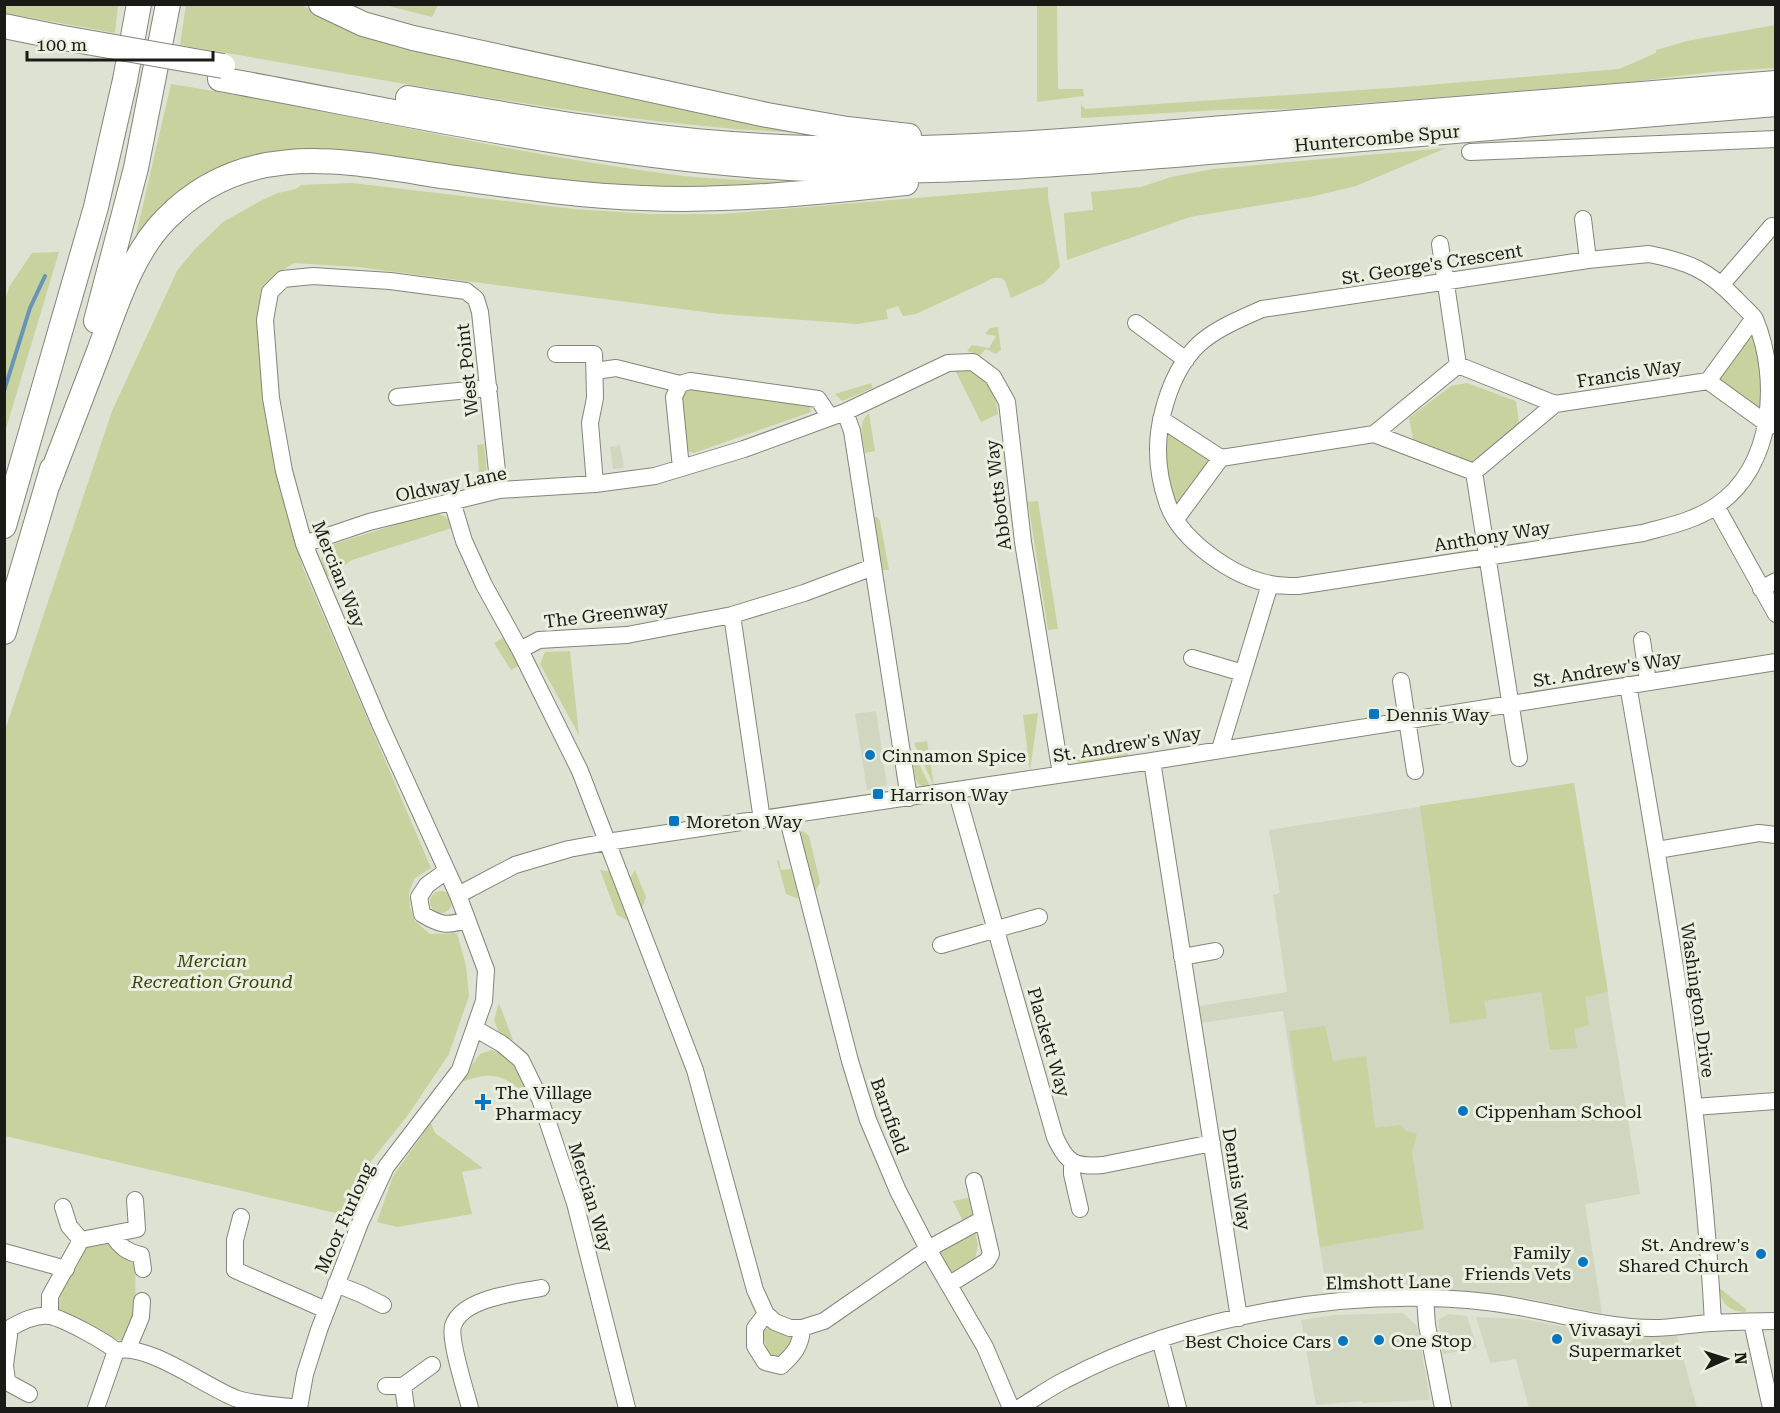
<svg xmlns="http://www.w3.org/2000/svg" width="1780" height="1413" viewBox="0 0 1780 1413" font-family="'Roboto Serif',serif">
<rect width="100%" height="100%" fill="#dee2d3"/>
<path fill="#d1d6c0" d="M620 445 624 468 613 469 610 447Z
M876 711 887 785 867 790 855 714Z
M1574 783 1640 1194 1585 1204 1602 1313 1525 1298 1466 1291H1364L1327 1293 1283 1011 1201 1023 1199 1027 1195 1004 1199 1006 1287 992 1273 895 1280 893 1269 830Z
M1403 1313 1417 1326 1430 1400 1363 1403 1362 1401 1316 1405 1301 1320 1335 1315Z
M1448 1314 1467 1316 1477 1348 1439 1355 1443 1354 1438 1320Z
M1476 1317 1523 1319 1596 1333 1677 1336 1697 1408H1529L1516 1359 1490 1363Z"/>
<path fill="#c7d29e" d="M4 5H118L115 33 5 13Z
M186 5H302L334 23 832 135C793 132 753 131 714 127 535 110 357 75 180 45Z
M385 5V4L438 5 432 17Z
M1037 5H1057L1058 89H1083L1084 96 1037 102Z
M1775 25V68L1712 72 1630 82 1290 109 1219 110 1081 118V104L1085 109 1404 87 1619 69 1656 53V50L1687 41Z
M171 84C342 111 511 155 683 176 722 180 762 180 801 183L640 190 282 153 137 239 136 235Z
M1446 148 1356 186 1310 197 1190 217 1067 260 1064 213 1093 210 1091 192 1141 187 1171 177 1213 169Z
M352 183 573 209 651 214H722L1048 187V197L1060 267 1044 283 1011 298 1005 281 1001 278H994L916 314 903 316 898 306 886 310 888 319 858 324 720 314 358 267 294 263 281 271 261 291 258 317 262 394 277 472 303 568 431 868 415 878 409 892 410 907 415 921 430 934 457 933 466 966 469 996 449 1054 408 1115 364 1170 349 1216 5 1136V730L112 411 177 271 194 250 223 222 262 200 278 193 296 189 301 185Z
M59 252 5 432 4 305 9 287 32 253Z
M998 327 1001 350 996 354 986 349 980 355 967 351 972 345 989 348 996 336 985 334 990 328Z
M1751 335 1756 337 1763 358 1762 417 1717 381Z
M955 370C959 370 966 369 970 370 990 374 996 397 998 414L981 422Z
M871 383 873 388 842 401 835 394Z
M1467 383 1516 401 1520 430 1480 462 1463 465 1414 444 1409 418 1451 386Z
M687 390H699L809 403 811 412 694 453 686 451 682 398Z
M869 413 875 451 865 453C863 438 857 423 869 413Z
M1166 430 1210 460 1179 509 1167 486Z
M484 444 487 475 471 486 479 470 477 445Z
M1038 501 1058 629 1048 630 1028 502Z
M435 512 447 518 452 528 352 560 327 577 321 559 328 546Z
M877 517 880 521 889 570H878L870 518Z
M503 638 520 665 511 670 494 643Z
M570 651 579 735 540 664 545 652Z
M1038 713 1030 771 1023 715Z
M927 741 934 786 914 743Z
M911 748 930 786 924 787 918 784 915 777Z
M1128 748V756L1082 763 1069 758Z
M1574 783 1608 992 1585 997 1589 1025 1574 1029 1577 1048 1550 1050 1541 992 1484 1001 1487 1018 1450 1024 1420 806Z
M803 831 809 836 820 882 813 897 798 833Z
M779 860 781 870 791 869 799 899 786 894 777 861Z
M600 870 613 872 631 922 617 915Z
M635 870 646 897 640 914 629 880Z
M430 902a11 11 0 1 1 22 0a11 11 0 1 1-22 0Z
M499 1003 513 1040 499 1033 494 1020Z
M1325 1026 1333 1061 1366 1056 1375 1128 1401 1125 1406 1131 1417 1134 1412 1153 1424 1229 1320 1247 1289 1031Z
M491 1050C515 1056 520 1078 529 1098 503 1074 494 1070 459 1083L480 1054Z
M431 1123 435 1133 483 1168 462 1172 472 1214 397 1227 377 1222 393 1176Z
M967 1198 970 1199 975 1212 973 1218 964 1223 953 1201Z
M975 1232 978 1244 975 1260 952 1275 937 1250Z
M109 1242 118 1253 135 1265 136 1314 125 1342C107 1336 68 1325 58 1309L60 1297 58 1295 77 1267 86 1247Z
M1718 1287 1746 1309V1312C1728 1311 1722 1304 1718 1287Z
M771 1327 791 1336 790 1346 781 1358 770 1356 763 1338V1331Z"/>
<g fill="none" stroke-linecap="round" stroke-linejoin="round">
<path stroke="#6a93b8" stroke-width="4" d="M4 391 30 308 45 276"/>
<g stroke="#828678" stroke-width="18">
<path id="minor" d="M1470 152 1776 139
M1583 219 1588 260
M1440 244 1458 365
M1649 254C1689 262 1708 270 1736 299 1742 306 1750 312 1755 319 1780 379 1774 467 1716 506 1694 521 1668 526 1643 533L1298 586C1289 586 1280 586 1271 584 1233 577 1179 540 1167 502 1157 473 1155 442 1163 412 1169 388 1180 362 1199 344 1217 328 1240 319 1262 309L1588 260Z
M1722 284 1772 226
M1136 323 1186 360
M556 354H594L595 398 590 423 595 484
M1458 365 1555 404 1474 472 1374 434Z
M602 370 616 368 680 384
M1708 381 1754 318
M1708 381 1770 426
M397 397 489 388
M1555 404 1708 381
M845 412 852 431 909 798
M1161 419 1221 458
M1221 458 1374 434
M681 468 674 397 680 384 690 381 818 399 830 417
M1474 472 1519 758
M452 501 464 541 484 585 520 650 580 771 695 1070 755 1290 766 1314 775 1322 790 1328H802L824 1321 928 1249 983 1219
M1716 506 1776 614
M1176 519 1221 458
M304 544 369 522 499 490 595 484 655 476 744 449 845 412 948 363 973 362 993 377 1007 402 1023 542 1061 774
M1761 589 1776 581
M732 615 762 820
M1642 640 1648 682
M520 650 539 640 627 635 732 615 804 593 873 567
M1192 658 1243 673
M1401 681 1415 771
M1628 685C1665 896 1702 1109 1713 1323
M1220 749 1270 584
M1152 761 1239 1318
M956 790 1055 1137C1067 1164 1075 1167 1103 1165L1212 1143
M787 816 850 1061 868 1120 898 1191 928 1249 985 1347 1011 1408
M1657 850 1759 833 1776 835
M445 872 427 885 419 897 422 914C440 925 448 927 467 919
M458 895 515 865 569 849 607 842 1152 761 1776 662
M941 945 1039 917
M1182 957 1215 951
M476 1029 502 1044 521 1060 540 1099 575 1203 627 1408
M1694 1107 1776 1101
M1072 1164V1174L1080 1209
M63 1207 69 1226 81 1240
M241 1217 235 1240V1270L326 1310
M113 1235C120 1247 127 1252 141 1255L143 1269
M4 1252 66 1269
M336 1284 361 1294 383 1305
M950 1284 987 1261 991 1254 974 1181
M1425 1298 1427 1325 1443 1408
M766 1314 755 1328V1346L765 1362 781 1366C794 1354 801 1346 802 1328
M50 1316V1296L81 1240 137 1229 135 1200
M1752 1322 1771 1408
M1160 1339 1178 1408
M128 1348 141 1317 142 1301
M386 1386H403L432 1365
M403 1386 406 1408
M29 1394 7 1382 5 1365 10 1328C22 1321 36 1314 50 1316 64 1319 105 1341 116 1351
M96 1408 116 1351C145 1341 206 1387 235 1398 252 1405 280 1405 299 1408
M299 1408 305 1374 319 1330 360 1223 386 1167 460 1070 484 1001 486 970 458 895 380 724 304 544 284 471 271 398 265 320 270 292 283 279 313 276 390 281 466 291 476 299 480 312 499 490
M470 1408C466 1392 449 1340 453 1326 462 1298 516 1293 541 1288
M1019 1408C1034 1399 1049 1388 1065 1380 1190 1314 1348 1287 1487 1302 1542 1308 1599 1328 1653 1328 1673 1328 1692 1324 1712 1323 1733 1322 1754 1321 1776 1321"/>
</g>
<g stroke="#828678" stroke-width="26">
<path id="highway" d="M321 4 363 24 413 38 767 115 847 129 909 136
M4 26 58 37
M220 79C421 116 621 162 826 170 970 174 1115 160 1258 148 1431 133 1603 118 1776 104
M408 98C516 116 623 136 732 144 852 153 971 148 1090 139L1776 83
M96 321 136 168 168 4
M48 484C65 439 82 395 99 351 116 306 131 255 165 220 246 136 347 162 449 177 513 186 578 196 643 198 730 202 819 192 906 183
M4 526 96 207 125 80 139 4
M4 632 52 469"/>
</g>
<use href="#minor" stroke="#fff" stroke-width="16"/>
<use href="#highway" stroke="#fff" stroke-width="24"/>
<g stroke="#828678" stroke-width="26" stroke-linecap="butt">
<path id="highway-bridge" d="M58 37 223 66"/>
</g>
<use href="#highway-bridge" stroke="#fff" stroke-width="24"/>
</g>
<g fill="#0776c0" stroke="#ebefe0" stroke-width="2">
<rect x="1368" y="708" width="12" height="12" rx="3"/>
<circle cx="870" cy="755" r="6"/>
<rect x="872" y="788" width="12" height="12" rx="3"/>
<rect x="668" y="815" width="12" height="12" rx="3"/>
<path d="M480 1093h6v6h6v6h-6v6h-6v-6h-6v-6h6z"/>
<circle cx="1463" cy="1111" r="6"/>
<circle cx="1761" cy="1254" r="6"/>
<circle cx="1583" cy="1262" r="6"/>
<circle cx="1557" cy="1339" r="6"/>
<circle cx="1379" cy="1340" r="6"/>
<circle cx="1343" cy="1341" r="6"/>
</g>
<g text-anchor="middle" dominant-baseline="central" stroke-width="6" stroke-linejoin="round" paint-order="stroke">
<g font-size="18" fill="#1a1b16" stroke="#ebefe0">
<text transform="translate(1377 138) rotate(-5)">Huntercombe Spur</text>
<text transform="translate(1432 264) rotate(-9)">St. George's Crescent</text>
<text transform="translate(467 370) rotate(-96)">West Point</text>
<text transform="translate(1629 373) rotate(-9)">Francis Way</text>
<text transform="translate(451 484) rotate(-12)">Oldway Lane</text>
<text transform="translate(998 495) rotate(-97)">Abbotts Way</text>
<text transform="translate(1492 536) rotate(-9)">Anthony Way</text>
<text transform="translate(339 574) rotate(68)">Mercian Way</text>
<text transform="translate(606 614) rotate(-7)">The Greenway</text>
<text transform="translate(1607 669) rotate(-9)">St. Andrew's Way</text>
<text transform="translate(1127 744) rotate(-9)">St. Andrew's Way</text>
<text transform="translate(1698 1000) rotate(82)">Washington Drive</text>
<text transform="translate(1049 1042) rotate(74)">Plackett Way</text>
<text transform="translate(890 1116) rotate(70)">Barnfield</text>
<text transform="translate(1237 1179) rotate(81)">Dennis Way</text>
<text transform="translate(591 1197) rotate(73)">Mercian Way</text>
<text transform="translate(344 1218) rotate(-66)">Moor Furlong</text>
<text transform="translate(1388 1282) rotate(-1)">Elmshott Lane</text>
</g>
<g font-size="18" fill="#1a1b16" stroke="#ebefe0" text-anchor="start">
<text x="1386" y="714">Dennis Way</text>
<text x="882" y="755">Cinnamon Spice</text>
<text x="890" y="794">Harrison Way</text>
<text x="686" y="821">Moreton Way</text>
<text x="495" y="1092">The Village<tspan x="495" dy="21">Pharmacy</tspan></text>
<text x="1475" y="1111">Cippenham School</text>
<text x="1749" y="1244" text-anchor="end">St. Andrew's<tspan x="1749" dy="21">Shared Church</tspan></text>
<text x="1571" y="1252" text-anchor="end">Family<tspan x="1571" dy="21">Friends Vets</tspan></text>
<text x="1569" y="1329">Vivasayi<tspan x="1569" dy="21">Supermarket</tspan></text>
<text x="1391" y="1340">One Stop</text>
<text x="1331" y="1341" text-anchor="end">Best Choice Cars</text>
</g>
<g font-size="18" font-style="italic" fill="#3b430b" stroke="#ebefe0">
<text x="212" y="960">Mercian<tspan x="212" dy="21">Recreation Ground</tspan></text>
</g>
</g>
<rect width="1780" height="1413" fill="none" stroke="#1a1b16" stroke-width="12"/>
<g transform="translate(1726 1359) rotate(87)" stroke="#ebefe0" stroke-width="4.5" paint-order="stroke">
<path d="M0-4.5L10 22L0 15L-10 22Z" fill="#1a1b16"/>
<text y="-9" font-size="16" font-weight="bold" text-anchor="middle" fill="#1a1b16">N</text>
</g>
<path d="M27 51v9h186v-9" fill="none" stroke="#1a1b16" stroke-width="3"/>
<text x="36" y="51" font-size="18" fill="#1a1b16" stroke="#ebefe0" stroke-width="4.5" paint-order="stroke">100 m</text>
</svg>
